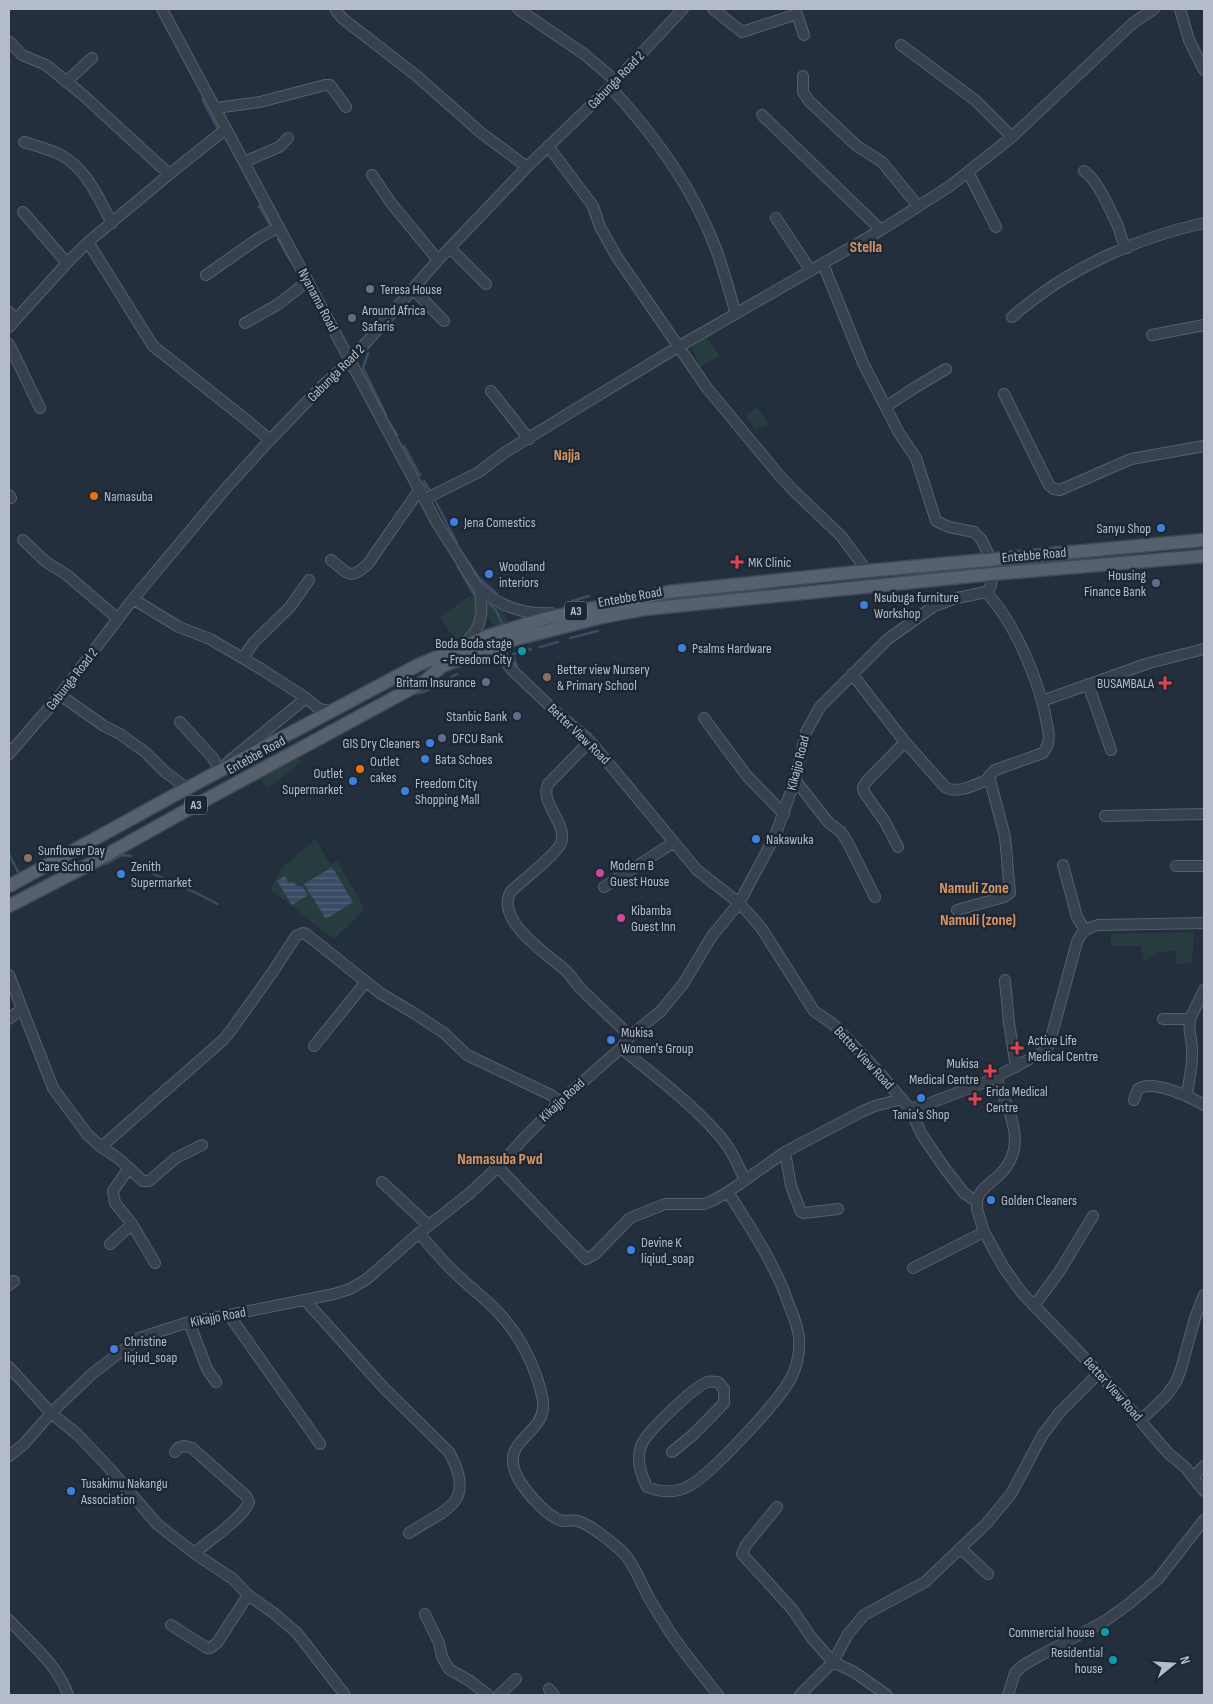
<svg xmlns="http://www.w3.org/2000/svg" width="1213" height="1704" viewBox="0 0 1213 1704" font-family="'Sofia Sans Condensed',sans-serif">
<defs>
<pattern id="water-rules" width="6" height="5" patternUnits="userSpaceOnUse" patternTransform="scale(1.25)"><rect width="6" height="5" fill="#394c67"/><path d="M0 2.5h6" fill="none" stroke="#53647b"/></pattern>
</defs>
<rect width="100%" height="100%" fill="#242f3e"/>
<path fill="#263c3f" d="M706 337 720 356 700 367 691 345Z
M757 407 769 425 755 429 745 415Z
M477 591C480 612 474 629 457 643L440 617Z
M488 600 502 608 510 625 496 630 486 612Z
M294 757 303 761 269 787 263 783 261 779 263 776Z
M315 839 331 865 337 861 365 909 335 938 331 937 270 889 282 868Z
M1194 932 1192 963 1177 964 1175 951 1158 952 1144 962 1141 946H1111V934Z"/>
<path fill="url(#water-rules)" d="M332 867 353 902 326 919 304 884Z
M285 876 289 883 292 882 298 886H302L308 895 292 905 277 881Z"/>
<g fill="none" stroke-linecap="round" stroke-linejoin="round">
<path stroke="#394c67" stroke-width="2.5" d="M202 99 219 131
M259 206 270 225
M278 239 290 260
M368 353 363 368 386 415
M389 422 397 435
M404 446 420 475
M424 481 431 493
M436 502 457 543
M460 550 479 578 497 594
M460 565 458 567 473 593
M572 601 589 596
M490 605 495 609 504 627
M570 638 598 631
M540 647 558 642
M513 654 531 649
M513 654 517 667
M412 694 424 692 457 674
M584 729 590 734
M627 778 635 787
M9 854 18 872
M106 864 122 855 131 856
M146 870C169 882 194 890 217 904"/>
<g stroke="#565f6c" stroke-width="12">
<path id="minor" d="M162 9 437 523C446 537 455 551 464 566 469 573 473 582 479 588 498 606 526 615 551 613
M335 9 342 18 418 77 480 132 527 167
M518 9 584 54 616 81
M713 9 742 32 797 14 804 35
M1180 9 1189 40 1204 70
M10 42 22 55 46 65 83 95 169 174
M901 45 975 100 1012 137
M803 76V92L809 101 857 146 882 162 918 206
M66 82 92 58
M610 87C653 133 691 185 714 244 723 266 729 291 736 314
M216 108 260 102 325 85H330L346 107
M762 115 881 230
M24 142C36 146 49 149 61 155 86 168 99 199 112 223
M548 146 593 206 600 227 617 257 707 388 779 475 794 491 841 536 867 571
M244 162 279 147 288 138
M1084 171C1098 180 1110 210 1118 226 1121 234 1121 241 1127 248
M968 172 996 227
M372 175 391 203 438 260
M23 212 67 263
M776 218 811 271
M88 242 153 346 244 418 270 440
M450 248 486 284
M823 264 863 363 899 433 916 458 936 521 949 527 974 532 981 539 991 559
M206 275 259 238 279 227
M413 289 444 321
M9 312 16 319
M1012 317C1065 270 1135 238 1204 223
M245 323 277 305 308 281
M9 327 67 263 88 242 177 168 226 129
M1152 335 1204 325
M9 344 40 408
M491 391 529 439
M1004 394 1049 485 1054 489 1060 490 1131 459 1204 446
M887 406 911 390 946 369
M9 495 11 498
M425 499 479 472 504 453 579 407 678 347 881 230 950 186 1012 137 1133 23 1154 9
M23 540 46 562 67 575 117 618
M331 560C349 574 349 581 368 564L420 489
M133 599 179 627 210 639 261 669 306 698 319 709 330 711
M462 645C483 630 484 611 479 588
M498 645 504 660 512 670 555 711 590 741 697 870 739 903 752 917 762 929 814 1011 833 1024 877 1070 910 1109 922 1135 946 1170 964 1193 977 1202V1209L984 1232 1004 1268 1022 1293 1099 1373 1169 1454 1185 1467 1204 1491
M243 658 254 642 290 607 309 580
M852 674 905 742 945 787C958 795 976 784 989 779
M1088 684 1111 750
M60 695 104 726 120 734 145 752 165 772 187 788
M1042 701 1149 663 1204 649
M704 718 747 776 784 814
M180 722 213 758 219 770
M590 741 548 784C539 803 568 823 561 843 557 854 522 881 511 891 494 920 547 954 565 970 572 976 576 985 583 991 598 1006 614 1020 630 1036
M9 754 60 695 133 599 227 487 270 440 320 388 351 360 438 260 527 167 610 87 683 9
M227 763 306 698
M795 780 829 823 841 832 848 843 875 897
M1105 816 1204 814
M898 847 885 822 864 792 863 787 867 781 905 742
M1063 865 1077 917 1085 930
M1176 866H1204
M604 887 673 843
M957 910 1004 897 1010 893 1005 837 989 776 995 770 1043 753C1045 750 1047 747 1048 743 1050 737 1048 730 1047 724 1040 682 1015 623 986 592
M9 975 53 1088 87 1134 101 1147 118 1158 143 1181H149L176 1158 202 1145
M1005 980 1009 1023 1016 1067
M9 1019 21 1009
M1163 1019H1190L1204 990
M314 1046 365 983
M621 1048C653 1075 689 1101 717 1133 730 1146 737 1163 745 1180
M1187 1094C1189 1080 1193 1065 1192 1050 1192 1038 1188 1032 1190 1019
M1134 1100 1138 1089C1153 1079 1190 1097 1204 1105
M910 1109 930 1103 986 1082 1045 1051 1049 1045 1077 942C1082 931 1087 928 1098 925L1204 923
M101 1147 223 1040 232 1029 274 970 296 936 303 933 306 934 380 993 412 1012 444 1033 467 1055 551 1095 560 1102
M785 1152 791 1186 801 1212 804 1213 838 1209
M498 1167 586 1259 595 1254 630 1218 665 1204H704L712 1201 728 1192 785 1152 802 1143 861 1112 875 1106 902 1099
M129 1168 113 1191 115 1203 132 1224 155 1263
M382 1182 428 1225
M977 1202C978 1191 988 1185 996 1178 1031 1148 1009 1113 996 1077
M419 1233C429 1245 440 1258 452 1270 464 1282 478 1293 491 1305 512 1325 528 1351 537 1378 540 1387 544 1398 543 1408 541 1437 497 1440 519 1480 527 1493 548 1518 563 1521 568 1521 573 1520 578 1521 592 1526 605 1537 616 1546 633 1559 640 1582 650 1600 656 1610 662 1619 668 1629 683 1652 701 1673 718 1695
M110 1244 132 1224
M913 1268 984 1232
M9 1285 14 1281
M305 1300 383 1387 449 1452C477 1503 447 1508 409 1533
M1034 1306 1059 1272 1093 1216
M229 1315 320 1444
M189 1322 207 1369 216 1382
M9 1367 51 1413 78 1435 110 1469 157 1524 194 1553 233 1579 248 1595 275 1614 297 1633 345 1695
M1141 1420 1166 1396 1176 1382 1181 1369 1195 1318 1204 1295
M175 1452 178 1448 184 1446 192 1448 246 1496 249 1502C244 1517 208 1542 194 1553
M672 1452 695 1433 724 1403V1389L718 1382C715 1382 710 1381 707 1382 694 1387 645 1433 641 1446 636 1460 641 1474 647 1487 660 1492 673 1494 687 1487 709 1477 780 1400 791 1378 797 1366 800 1351 799 1338 798 1326 793 1315 789 1305 775 1263 751 1229 728 1192
M9 1456 24 1444 51 1413 93 1373 139 1338 189 1322 229 1315 334 1294 350 1289 367 1279 419 1233 469 1194 498 1167 525 1137 560 1102 621 1048 630 1036 661 1011 683 984 712 936 739 903 775 836 795 780 806 732 820 707 888 639 934 606 957 598 986 592 991 586 992 574
M1193 1477 1204 1466
M777 1507 746 1545 742 1554 792 1609 811 1637 833 1662 854 1672 887 1695
M960 1548 988 1574
M425 1614 439 1643 442 1657 449 1669 470 1681 488 1695
M9 1620C30 1643 58 1665 68 1695
M171 1625 207 1648H210L217 1643 248 1595
M549 1689 554 1695
M499 1695 516 1679
M800 1695 833 1662 848 1634 864 1615 925 1582 986 1524 1011 1494 1043 1434 1051 1424 1059 1413 1099 1373
M1008 1695 1015 1673 1022 1666 1039 1656 1105 1621 1130 1603 1158 1579 1204 1520"/>
</g>
<g stroke="#414a57" stroke-width="15">
<path id="major" d="M9 886 180 792 418 665 488 636 543 619 668 592 867 571 1204 540
M9 906 94 862 185 811 425 681 442 666 512 640 602 617 645 609 992 574 1204 556"/>
</g>
<use href="#minor" stroke="#38414e" stroke-width="10"/>
<use href="#major" stroke="#56606e" stroke-width="12"/>
</g>
<circle fill="#6b7280" stroke="#1d2633" stroke-width="2" cx="370" cy="289" r="5"/>
<g fill="#5c6f8a" stroke="#1d2633" stroke-width="2">
<circle cx="352" cy="318" r="5"/>
<circle cx="1156" cy="583" r="5"/>
<circle cx="486" cy="682" r="5"/>
<circle cx="517" cy="716" r="5"/>
<circle cx="442" cy="738" r="5"/>
</g>
<g fill="#e8710a" stroke="#1d2633" stroke-width="2">
<circle cx="94" cy="496" r="5"/>
<circle cx="360" cy="769" r="5"/>
</g>
<g fill="#3f7fe0" stroke="#1d2633" stroke-width="2">
<circle cx="454" cy="522" r="5"/>
<circle cx="1161" cy="528" r="5"/>
<circle cx="489" cy="574" r="5"/>
<circle cx="864" cy="605" r="5"/>
<circle cx="682" cy="648" r="5"/>
<circle cx="430" cy="743" r="5"/>
<circle cx="425" cy="759" r="5"/>
<circle cx="353" cy="781" r="5"/>
<circle cx="405" cy="791" r="5"/>
<circle cx="756" cy="839" r="5"/>
<circle cx="121" cy="874" r="5"/>
<circle cx="611" cy="1040" r="5"/>
<circle cx="921" cy="1098" r="5"/>
<circle cx="991" cy="1200" r="5"/>
<circle cx="631" cy="1250" r="5"/>
<circle cx="114" cy="1349" r="5"/>
<circle cx="71" cy="1491" r="5"/>
</g>
<g fill="#e0444e" stroke="#1d2633" stroke-width="2">
<path d="M734.5 554.5h5v5h5v5h-5v5h-5v-5h-5v-5h5z"/>
<path d="M1162.5 675.5h5v5h5v5h-5v5h-5v-5h-5v-5h5z"/>
<path d="M1014.5 1040.5h5v5h5v5h-5v5h-5v-5h-5v-5h5z"/>
<path d="M987.5 1063.5h5v5h5v5h-5v5h-5v-5h-5v-5h5z"/>
<path d="M972.5 1091.5h5v5h5v5h-5v5h-5v-5h-5v-5h5z"/>
</g>
<g fill="#0f9aa8" stroke="#1d2633" stroke-width="2">
<circle cx="522" cy="651" r="5"/>
<circle cx="1105" cy="1632" r="5"/>
<circle cx="1113" cy="1660" r="5"/>
</g>
<g fill="#8d6e63" stroke="#1d2633" stroke-width="2">
<circle cx="547" cy="677" r="5"/>
<circle cx="28" cy="858" r="5"/>
</g>
<g fill="#d1479c" stroke="#1d2633" stroke-width="2">
<circle cx="600" cy="873" r="5"/>
<circle cx="621" cy="918" r="5"/>
</g>
<g text-anchor="middle" dominant-baseline="central" stroke-width="5" stroke-linejoin="round" paint-order="stroke">
<g fill="#1d2633" stroke="#878f9c" stroke-width="1">
<rect x="565" y="601.5" width="22" height="19" rx="4"/>
<rect x="185" y="795.5" width="22" height="19" rx="4"/>
</g>
<g font-size="12" font-weight="bold" fill="#b4bcc9">
<text x="576" y="611">A3</text>
<text x="196" y="805">A3</text>
</g>
<g font-size="14" fill="#b4bcc9" stroke="#1d2633">
<text transform="translate(616 80) rotate(-46)">Gabunga Road 2</text>
<text transform="translate(318 300) rotate(62)">Nyanama Road</text>
<text transform="translate(336 373) rotate(-45)">Gabunga Road 2</text>
<text transform="translate(1034 555) rotate(-5)">Entebbe Road</text>
<text transform="translate(630 597) rotate(-10)">Entebbe Road</text>
<text transform="translate(72 679) rotate(-52)">Gabunga Road 2</text>
<text transform="translate(579 734) rotate(44)">Better View Road</text>
<text transform="translate(256 755) rotate(-29)">Entebbe Road</text>
<text transform="translate(798 763) rotate(-76)">Kikajjo Road</text>
<text transform="translate(864 1058) rotate(47)">Better View Road</text>
<text transform="translate(562 1100) rotate(-43)">Kikajjo Road</text>
<text transform="translate(218 1317) rotate(-11)">Kikajjo Road</text>
<text transform="translate(1113 1389) rotate(48)">Better View Road</text>
</g>
<g font-size="14" fill="#b4bcc9" stroke="#1d2633" text-anchor="start">
<text x="380" y="289">Teresa House</text>
<text x="362" y="310">Around Africa<tspan x="362" dy="16">Safaris</tspan></text>
<text x="104" y="496">Namasuba</text>
<text x="464" y="522">Jena Comestics</text>
<text x="1151" y="528" text-anchor="end">Sanyu Shop</text>
<text x="748" y="562">MK Clinic</text>
<text x="499" y="566">Woodland<tspan x="499" dy="16">interiors</tspan></text>
<text x="1146" y="575" text-anchor="end">Housing<tspan x="1146" dy="16">Finance Bank</tspan></text>
<text x="874" y="597">Nsubuga furniture<tspan x="874" dy="16">Workshop</tspan></text>
<text x="512" y="643" text-anchor="end">Boda Boda stage<tspan x="512" dy="16">- Freedom City</tspan></text>
<text x="692" y="648">Psalms Hardware</text>
<text x="557" y="669">Better view Nursery<tspan x="557" dy="16">&amp; Primary School</tspan></text>
<text x="476" y="682" text-anchor="end">Britam Insurance</text>
<text x="1154" y="683" text-anchor="end">BUSAMBALA</text>
<text x="507" y="716" text-anchor="end">Stanbic Bank</text>
<text x="452" y="738">DFCU Bank</text>
<text x="420" y="743" text-anchor="end">GIS Dry Cleaners</text>
<text x="435" y="759">Bata Schoes</text>
<text x="370" y="761">Outlet<tspan x="370" dy="16">cakes</tspan></text>
<text x="343" y="773" text-anchor="end">Outlet<tspan x="343" dy="16">Supermarket</tspan></text>
<text x="415" y="783">Freedom City<tspan x="415" dy="16">Shopping Mall</tspan></text>
<text x="766" y="839">Nakawuka</text>
<text x="38" y="850">Sunflower Day<tspan x="38" dy="16">Care School</tspan></text>
<text x="610" y="865">Modern B<tspan x="610" dy="16">Guest House</tspan></text>
<text x="131" y="866">Zenith<tspan x="131" dy="16">Supermarket</tspan></text>
<text x="631" y="910">Kibamba<tspan x="631" dy="16">Guest Inn</tspan></text>
<text x="621" y="1032">Mukisa<tspan x="621" dy="16">Women's Group</tspan></text>
<text x="1028" y="1040">Active Life<tspan x="1028" dy="16">Medical Centre</tspan></text>
<text x="979" y="1063" text-anchor="end">Mukisa<tspan x="979" dy="16">Medical Centre</tspan></text>
<text x="986" y="1091">Erida Medical<tspan x="986" dy="16">Centre</tspan></text>
<text x="921" y="1114" text-anchor="middle">Tania's Shop</text>
<text x="1001" y="1200">Golden Cleaners</text>
<text x="641" y="1242">Devine K<tspan x="641" dy="16">liqiud_soap</tspan></text>
<text x="124" y="1341">Christine<tspan x="124" dy="16">liqiud_soap</tspan></text>
<text x="81" y="1483">Tusakimu Nakangu<tspan x="81" dy="16">Association</tspan></text>
<text x="1095" y="1632" text-anchor="end">Commercial house</text>
<text x="1103" y="1652" text-anchor="end">Residential<tspan x="1103" dy="16">house</tspan></text>
</g>
<g font-size="15" font-weight="bold" fill="#d59563" stroke="#1d2633">
<text x="567" y="455">Najja</text>
</g>
<g font-size="16" font-weight="bold" fill="#d59563" stroke="#1d2633">
<text x="866" y="247">Stella</text>
<text x="974" y="888">Namuli Zone</text>
<text x="978" y="920">Namuli (zone)</text>
<text x="500" y="1159">Namasuba Pwd</text>
</g>
</g>
<rect width="1213" height="1704" fill="none" stroke="#b4bcc9" stroke-width="20"/>
<g transform="translate(1173 1664) rotate(72)" stroke="#1d2633" stroke-width="4" paint-order="stroke">
<path d="M0-4L9 19L0 12L-9 19Z" fill="#b4bcc9"/>
<text y="-8" font-size="14" font-weight="bold" text-anchor="middle" fill="#b4bcc9">N</text>
</g>
</svg>
